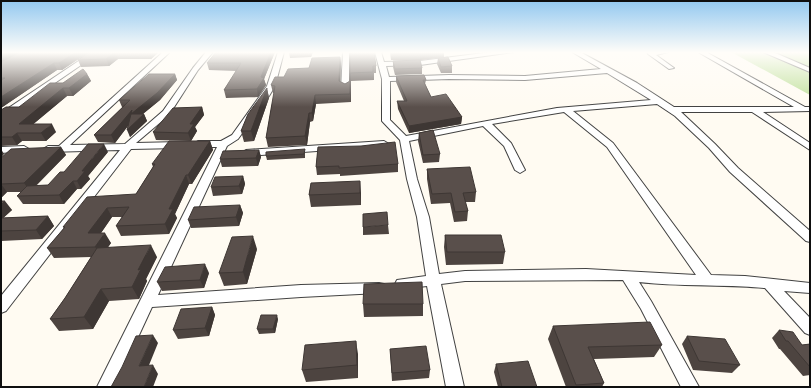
<svg xmlns="http://www.w3.org/2000/svg" width="811" height="388" viewBox="0 0 811 388" font-family="Spectral,serif">
<rect width="100%" height="100%" fill="#fffbf2"/>
<path fill="#bcdf96" d="M731 52H810V95Z"/>
<g fill="none" stroke-linecap="round" stroke-linejoin="round">
<g stroke="#424242" stroke-width="2">
<path id="street" d="M92 52H100L1 120V113Z
M163 52H170L70 145 125 144 163 111 193 68 206 52H213L198 70 169 115 136 143 180 142 185 145 180 148 131 149 6 311 1 313V296L120 150 48 152 43 149 48 146H59Z
M278 52H284L275 86 269 96 238 139 227 146 158 295 301 285 379 283 384 284 386 288 384 292 379 293 301 297 152 307 115 387H97L217 147H198L193 144 198 141H221L232 135 267 86Z
M343 52H349V89L345 91 341 89Z
M375 52H381L384 62 420 61 492 52H514L420 65 386 66 389 77 449 75 525 76 601 69 572 52H580L637 83 674 107H794L698 52H706L805 107H810V111L763 112 810 143V150L752 112H681L715 144 738 168 810 231V242L806 241 730 172 709 148 675 116 657 104 573 111 613 143 711 275 745 276 810 283V293L784 291 810 318V335L805 333 765 288C723 284 680 287 639 282L651 301 699 387H681L641 309 623 280 465 281 441 284 464 387H446L427 286 402 289 397 288 395 284 397 280 426 276 417 217 407 179 400 140 382 121V79ZM607 73 651 100 557 108 406 136 390 120V81L449 79 525 80ZM564 112 607 147 696 275 586 269 465 271 439 274 429 217 417 179 409 141 483 126 504 146 515 170 520 173 525 170 511 143 492 124Z
M647 52H668L656 55 674 68 669 69 648 54Z
M763 52H773L810 68V72Z
M384 141 389 144 387 146 246 156 241 153 246 150Z
M24 146 29 149 27 151 1 153V147Z"/>
</g>
<use href="#street" fill="#fff" fill-rule="evenodd"/>
</g>
<path fill="#4d4440" d="M1 52H89L62 70H57L1 108Z
M89 52H159L151 59H118L109 66 81 67 78 60Z
M216 52H275L264 79 266 85 258 97 226 98 224 90 237 71 209 70 207 63Z
M289 52H313L311 57 290 58Z
M350 52 376 66V73H374V80L351 81V102L316 104 313 121 310 122 307 145 268 147 266 138 274 93H273L271 85 284 77 309 68 340 57 341 64 340 82 345 84 350 81Z
M390 52H444V57L420 60H391Z
M438 58 452 66V73H441L437 64Z
M393 61 422 68V74L395 75 393 67Z
M87 74 91 81 73 96H67L33 124 56 132 46 141H22L17 145 1 146V110L19 107 63 83Z
M175 74 177 80 160 100 143 114H144L147 121 130 137 128 126 115 143 98 142 94 135 123 107H122L119 100Z
M396 76 426 80 425 84 431 97 462 117 461 124 409 133 398 109 397 101H404L396 82Z
M267 88 269 98 254 141 244 142 241 131Z
M202 107 204 115 195 127 197 131 191 141 156 140 153 132Z
M419 133 440 154 439 162 423 163 418 141Z
M210 141 213 150 192 184H189L175 214 177 218 169 234 121 236 116 226 122 217H112L101 233 111 243 108 247 157 257 146 279 147 281 139 299 109 301 93 329 59 331 50 319 65 298 91 257 54 258 47 248 64 228 63 227 136 194 153 167 152 164Z
M61 147 66 155 36 186 48 185 64 172 108 152 88 176 90 179 81 189H77L64 204H23L17 196 21 192H7L1 198V158Z
M318 147 398 164V172L340 176V174L317 175 316 167Z
M259 150 261 157 258 166 222 167 220 159Z
M305 153V158L267 160 266 156Z
M427 169 476 192 475 202H465L468 211 467 221 454 222 450 203 431 204 427 179Z
M243 176 245 184 242 194 213 196 211 187Z
M311 183 361 193V205L311 207 309 195Z
M1 201 12 210 3 218 48 216 54 226 42 239 1 241Z
M240 205 243 213 239 226 191 228 188 220Z
M388 225 389 234 363 235V227Z
M445 235 505 252 503 264 446 265 444 247Z
M257 249 247 284 224 286 219 273Z
M209 273 204 288 162 291 157 282Z
M363 304H423V316L364 317Z
M212 307 215 315 209 336 178 339 173 330Z
M278 319 275 333 259 334 257 329Z
M553 326 662 345 654 357 594 359 604 383 602 387H566L548 339Z
M779 330 802 345 810 344V375L803 376 780 349H779L772 338Z
M687 336 740 365 732 373 693 370 682 344Z
M390 349 430 370 429 378 392 381Z
M358 354V378L306 382 302 370Z
M496 364 537 387H498L494 372Z"/>
<path fill="#3e3734" d="M5 52H21L1 63V55Z
M76 52H89L62 70 59 63Z
M115 52 118 59 109 66 106 59Z
M149 52H159L151 59Z
M271 52H275L264 79 266 85 258 97 257 89 261 77Z
M310 52H313L311 57Z
M428 52H444V57L420 60V53Z
M340 57 341 64 340 89 339 81Z
M54 63 57 70 1 108V97Z
M350 73 351 81V102L350 94Z
M87 74 91 81 73 96 69 88Z
M175 74 177 80 160 100 134 121 133 119 115 143 111 135 132 110Z
M63 88 67 96 24 132 19 124Z
M267 88 269 98 254 141 251 131Z
M315 95 316 104 313 121 312 113Z
M202 107 204 115 195 127 197 131 191 141 188 133 190 124Z
M309 113 310 122 307 145 305 136Z
M144 114 147 121 130 137 127 130Z
M462 117 461 124 409 133V126Z
M52 124 56 132 46 141 41 133Z
M17 133 22 141 17 145 12 137Z
M210 141 213 150 192 184 188 175Z
M104 144 108 152 88 176 90 179 81 189 77 181 82 171Z
M61 147 66 155 30 191 24 183Z
M1 149 4 154 1 158Z
M259 150 261 157 258 166 256 158Z
M186 175 189 184 175 214 177 218 169 234 165 224 169 209Z
M243 176 245 184 242 194 239 186Z
M73 181 77 189 64 204 59 195Z
M360 181 361 193V205L360 193Z
M1 184 7 192 1 198Z
M5 201 12 210 1 220V205Z
M240 205 243 213 239 226 236 217Z
M107 208 112 217 94 243 88 233Z
M48 216 54 226 42 239 36 230Z
M105 233 111 243 101 257 95 247Z
M253 236 257 249 247 284 243 272Z
M151 245 157 257 146 279 147 281 139 299 132 287 138 270Z
M205 264 209 273 204 288 200 280Z
M101 289 109 301 93 329 84 317Z
M212 307 215 315 209 336 205 328Z
M277 315 278 319 275 333 273 329Z
M153 335 158 343 145 375 139 366Z
M356 341 358 354V378L357 365Z
M153 365 158 374 153 387H144Z"/>
<path fill="#594f4b" stroke="#3e3734" d="M20 52H76L59 63H54L1 97V80L5 78H1V62Z
M89 52H115L106 59 78 60Z
M216 52H271L261 77 264 78 257 89 224 90 241 63H207Z
M350 52H374L376 66H373V72L350 73V94L315 95 312 113H309L305 136 266 138 275 86 271 85 275 77H284L288 69 309 68 312 58 340 57 339 81 345 84 350 81Z
M391 52H428L420 53 391 54Z
M448 57 452 66 441 67 438 58Z
M420 60 422 68 395 69 393 61Z
M83 69 87 74 69 88H63L19 124H52L41 133H17L12 137H1V110L6 107H19L50 83H63Z
M149 74H175L157 93 131 114 132 110 111 135H94L130 100H119Z
M424 75 426 80H423L431 97 446 94 462 117 409 126 397 101H407L396 76Z
M267 88 251 131H241L248 114Z
M202 107 190 124H194L188 133 153 132 173 108Z
M131 114H144L127 130Z
M433 130 440 154 423 155 419 133Z
M169 141H210L188 175H186L169 209H173L165 224 116 226 129 207 107 208 88 233H105L95 247 47 248 65 227H63L87 197 136 194 155 164H152Z
M395 142 398 164 339 168V166L316 167 318 147 361 146Z
M88 144H104L82 171H85L77 181H73L59 195 17 196 27 186 48 185 60 172H64Z
M61 147 24 183 1 184V158L11 149Z
M305 149 304 154 266 156V152Z
M259 150 256 158 220 159 223 151Z
M470 167 476 192 463 193 468 211 455 212 451 193 432 194 427 169Z
M243 176 239 186 211 187 215 177Z
M360 181V193L309 195 311 183Z
M1 201H5L1 205Z
M240 205 236 217 188 220 194 207Z
M387 212 388 225 363 227V214Z
M48 216 36 230 1 231V218Z
M445 235H501L505 252H447Z
M253 236 243 272 219 273 232 237Z
M151 245 138 270 141 269 132 287 101 289 84 317 50 319 65 298 97 248Z
M205 264 200 280 157 282 165 267Z
M422 282 423 304H363L364 284Z
M212 307 205 328 173 330 181 309Z
M261 315H277L273 329H257Z
M650 322 662 345 588 347 604 383 576 385 553 326Z
M779 330 793 332 802 345 810 344V367L788 341H786Z
M153 335 139 366 153 365 144 387H111L122 367 136 336Z
M687 336 725 339 740 365 699 361Z
M356 341 357 365 302 370 305 345Z
M426 346 430 370 392 373 390 349Z
M528 361 537 387H502L496 364Z"/>
<linearGradient id="sky" x2="0" y2="1"><stop stop-color="#92c8f0"/><stop offset="0.49" stop-color="#fffdf9"/><stop offset="1" stop-color="#fffdf9" stop-opacity="0"/></linearGradient>
<rect width="811" height="107" fill="url(#sky)"/>
<rect width="811" height="388" fill="none" stroke="#0f0f0f" stroke-width="4"/>
</svg>
